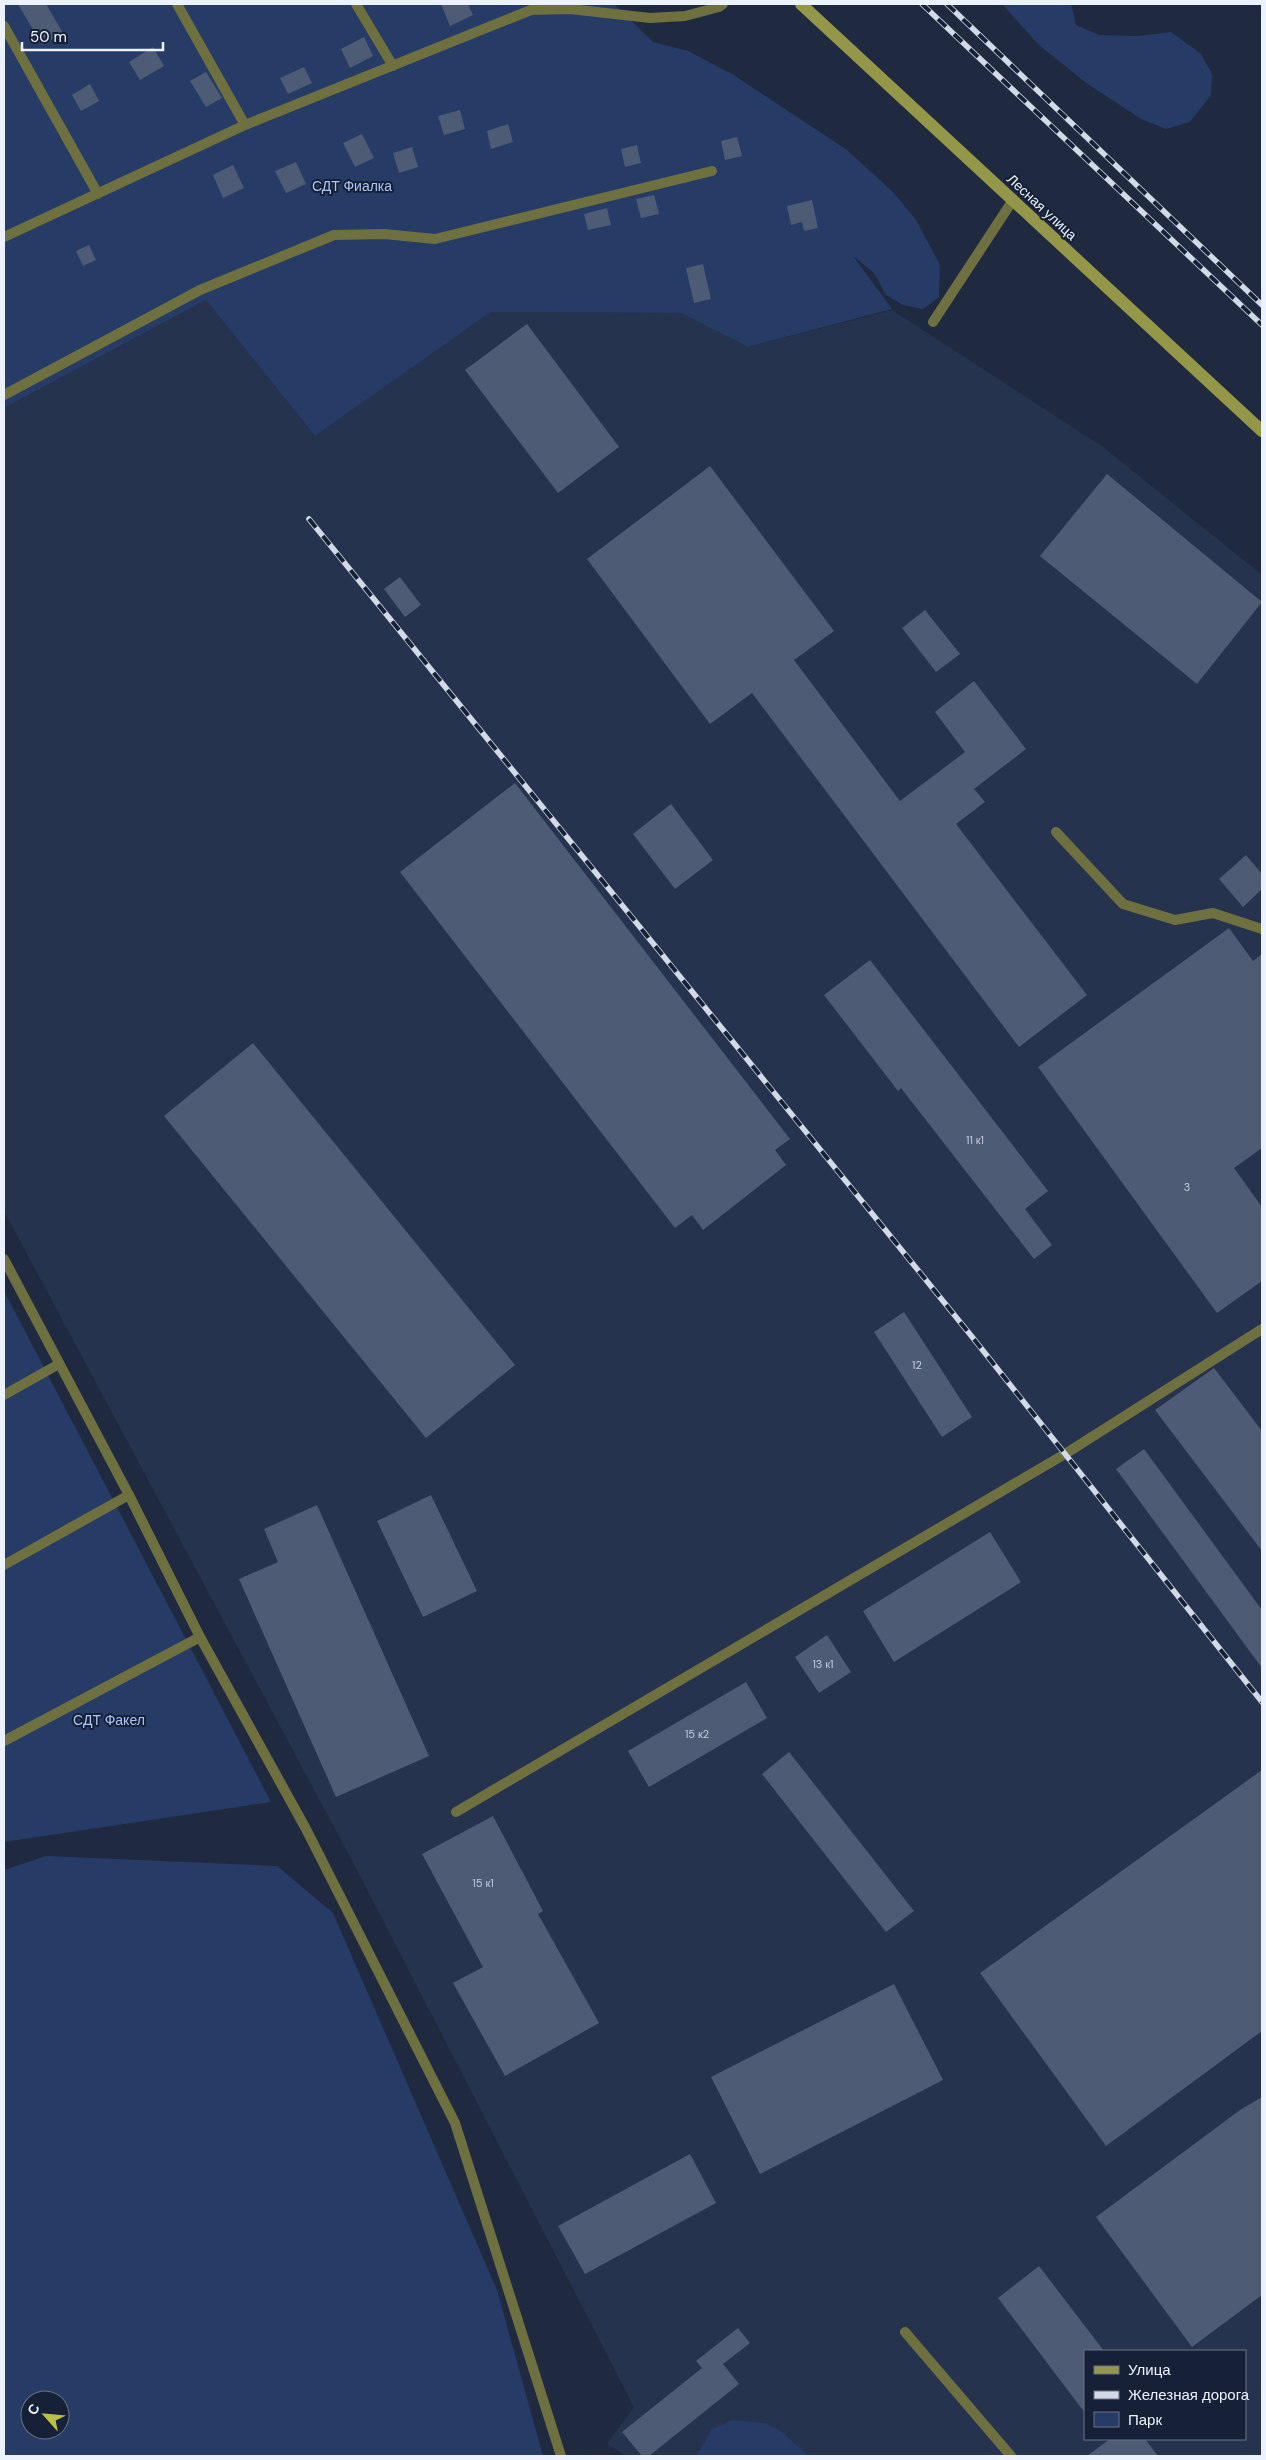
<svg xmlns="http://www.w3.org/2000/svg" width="1266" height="2460" viewBox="0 0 1266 2460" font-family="'DM Sans',sans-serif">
<rect width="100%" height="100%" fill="#1f2a40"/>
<path fill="#26334f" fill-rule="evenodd" d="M206 300 315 436 491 312 681 313 748 347 892 310 1103 447 1262 575V2456H626L607 2444 634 2407 356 1868 4 1211V408ZM1085 2351H1245V2439H1085Z"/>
<path fill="#273b67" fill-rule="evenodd" d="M4 4H614L653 42 688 51 732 74 847 150 894 193 916 220 940 265 939 297 923 309 903 305 886 295 874 273 853 256 892 309 748 347 681 313 491 312 315 436 206 300 4 408Z
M1002 4H1071L1076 25 1099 35 1138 36 1171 32 1201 54 1212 74 1211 95 1190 122 1166 129 1141 119 1085 82 1039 45Z
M4 1291 271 1802 4 1842Z
M46 1856 277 1866 333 1913 497 2290 543 2456H4V1870ZM30 2400H60V2430H30Z
M733 2420 765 2423 782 2432 808 2456H696L712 2429Z"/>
<path fill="#4e5b74" d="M18 4H46L63 33 42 45Z
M441 4H468L473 15 450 26Z
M364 37 373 56 350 68 341 49Z
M153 47 164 66 140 80 129 62Z
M304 67 312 83 288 94 280 78Z
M206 72 222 98 206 107 190 81Z
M90 84 99 101 81 111 72 95Z
M460 110 465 129 444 135 438 116Z
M508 124 513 142 491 149 487 131Z
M362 134 374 158 355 167 343 143Z
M737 137 742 156 725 160 721 141Z
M637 145 641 163 625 167 621 149Z
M412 147 418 167 399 173 393 153Z
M296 162 306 184 286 193 275 171Z
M233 165 244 188 223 198 213 175Z
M654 195 659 214 641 218 636 199Z
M812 200 818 228 804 231 802 222 791 225 787 206Z
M607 208 611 225 588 230 584 214Z
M89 245 96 260 83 266 76 251Z
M703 264 711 299 694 303 686 268Z
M527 324 619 447 558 493 465 370Z
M710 466 834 631 794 660 900 801 965 752 935 712 974 681 1026 749 974 789 985 802 956 824 1087 995 1019 1047 752 693 710 724 587 559Z
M1107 474 1262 602 1197 684 1040 556Z
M400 577 421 605 405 617 384 589Z
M925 610 960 654 936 672 902 628Z
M515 783 790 1139 775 1150 786 1165 703 1230 692 1215 675 1228 400 872Z
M671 804 713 860 675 889 633 834Z
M1246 855 1262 874V889L1243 907 1219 879Z
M1229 928 1253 961 1262 954V1148L1234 1168 1262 1207V1281L1217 1313 1038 1067Z
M870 960 1048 1191 1025 1209 1052 1245 1034 1259 901 1088 898 1091 824 995Z
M253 1043 515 1365 426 1438 164 1116Z
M904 1312 972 1417 942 1437 874 1332Z
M1214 1368 1262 1431V1551L1155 1410Z
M1144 1449 1262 1610V1668L1116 1469Z
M431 1495 477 1591 423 1617 377 1521Z
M317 1505 429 1756 336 1797 239 1579 278 1562 264 1529Z
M990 1532 1021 1582 894 1662 863 1611Z
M827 1635 851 1672 819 1693 795 1657Z
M746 1682 767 1718 649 1787 628 1751Z
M789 1752 914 1911 886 1932 762 1774Z
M1262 1770V2031L1106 2146 980 1973Z
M493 1816 543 1911 538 1914 599 2023 505 2076 453 1983 483 1967 422 1854Z
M894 1984 943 2080 760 2174 711 2077Z
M1262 2097V2295L1192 2347 1096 2217 1240 2110Z
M690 2154 716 2203 585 2274 558 2226Z
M1039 2266 1104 2351H1085V2413L998 2298Z
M738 2328 750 2343 723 2364 739 2384 649 2456H642L622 2432 702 2368 696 2361Z
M1110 2439H1145L1158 2456H1087Z"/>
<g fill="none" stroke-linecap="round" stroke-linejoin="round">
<path stroke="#6e7040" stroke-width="10" d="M177 4 245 125
M356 4 393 66
M4 26 98 194
M4 237 245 125 531 10 570 9 650 18 685 16 719 7 723 4
M933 322 1013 200
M4 395 200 290 334 235 384 234 435 239 712 171
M1056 832 1123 904 1175 920 1213 913 1262 929
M4 1259 129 1495 200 1637 306 1829 455 2123 561 2456
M4 1395 59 1364
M4 1565 129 1495
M4 1741 200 1637
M456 1812 1065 1454 1262 1329
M905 2332 1011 2456"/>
<path stroke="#949748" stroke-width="12" d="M801 4 1262 431"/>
<g stroke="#d2d9e7" stroke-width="5.5">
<path id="rail" d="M922 4 1262 325
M947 4 1262 305
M309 519 973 1338 1262 1702"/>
</g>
<use href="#rail" stroke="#162036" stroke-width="4" stroke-dasharray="11" stroke-linecap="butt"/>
</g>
<g text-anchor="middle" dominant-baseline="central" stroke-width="4" stroke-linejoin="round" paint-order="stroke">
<g font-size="11" fill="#c4ccdc">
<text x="975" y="1140">11 к1</text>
<text x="1187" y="1187">3</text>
<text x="917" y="1365">12</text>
<text x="823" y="1664">13 к1</text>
<text x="697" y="1734">15 к2</text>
<text x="483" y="1883">15 к1</text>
</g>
<g font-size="14" fill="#adc5f5" stroke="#162036">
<text x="352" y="186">СДТ Фиалка</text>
<text x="109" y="1720">СДТ Факел</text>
</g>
<g font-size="14" fill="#ecf2ff" stroke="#162036">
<text transform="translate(1042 207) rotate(43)">Лесная улица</text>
</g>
</g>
<rect width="1266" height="2460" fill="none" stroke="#ecf2ff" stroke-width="10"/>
<rect x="1084" y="2350" width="162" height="90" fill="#162036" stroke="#6c7486"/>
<rect x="1094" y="2366" width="25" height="8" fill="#949748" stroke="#6c7486"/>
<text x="1128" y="2375" font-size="15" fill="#ecf2ff">Улица</text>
<rect x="1094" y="2391" width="25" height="8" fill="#d2d9e7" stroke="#6c7486"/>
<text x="1128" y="2400" font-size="15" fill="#ecf2ff">Железная дорога</text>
<rect x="1094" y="2412" width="25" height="15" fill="#273b67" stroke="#6c7486"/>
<text x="1128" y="2425" font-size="15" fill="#ecf2ff">Парк</text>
<g transform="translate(45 2415) rotate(297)"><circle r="24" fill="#162036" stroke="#6c7486"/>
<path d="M0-4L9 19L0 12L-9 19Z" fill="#bcbf44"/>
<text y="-8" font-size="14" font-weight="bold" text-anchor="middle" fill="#ecf2ff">С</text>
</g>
<path d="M22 42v8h141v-8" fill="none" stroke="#ecf2ff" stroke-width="2.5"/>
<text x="30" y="42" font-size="15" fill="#ecf2ff" stroke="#162036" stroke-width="4" paint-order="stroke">50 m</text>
</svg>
